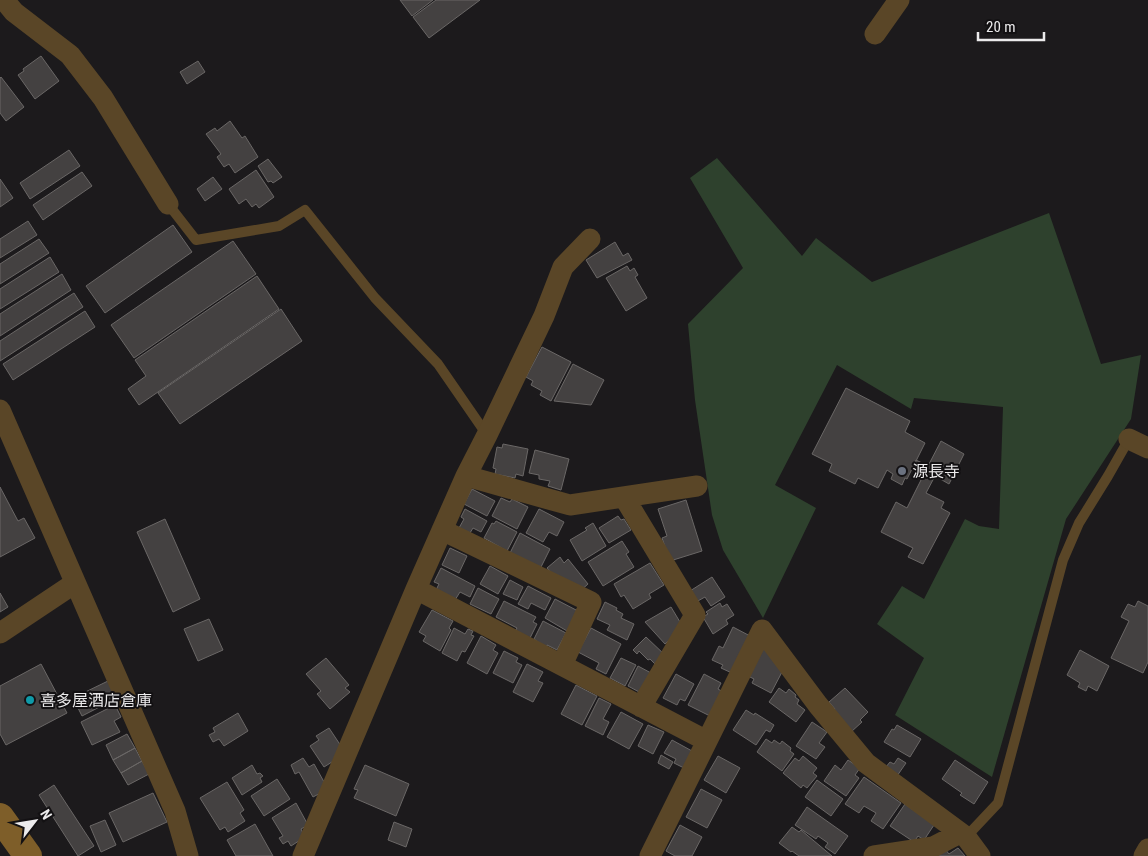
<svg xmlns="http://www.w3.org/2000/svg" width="1148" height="856" viewBox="0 0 1148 856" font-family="'Roboto Condensed','Noto Sans JP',sans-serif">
<rect width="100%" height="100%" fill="#1c1a1c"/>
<path fill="#2e412d" d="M717 158 802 256 816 238 872 282 1049 213 1101 364 1141 355 1131 419 1066 519 992 777 895 715 924 658 877 624 902 586 924 599 965 519 979 526 999 529 1003 407 914 398 911 409 837 365 775 485 816 508 763 618 723 550 712 515 695 400 688 324 743 268 690 178Z"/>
<path fill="#444141" stroke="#6a6766" d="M400 0H433L412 16Z
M436 0H480L429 38 413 17Z
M41 56 59 81 35 99 18 75 24 71 23 69Z
M198 61 205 72 187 84 180 72Z
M1 77 24 107 6 121 0 113V78Z
M230 121 242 138 245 136 258 157 235 173 229 164 224 167 217 157 221 154 206 134 215 128 217 131Z
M69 150 80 166 30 199 20 183Z
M268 159 282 177 273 183 271 181 268 182 258 166Z
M256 170 274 197 259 208 256 204 252 207 246 199 239 204 229 189Z
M82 172 92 186 43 220 33 205Z
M213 177 222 189 205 201 197 189Z
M0 179 13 198 0 207Z
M28 221 37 235 0 258V239Z
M173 225 192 252 105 313 86 286Z
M39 239 49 253 0 284V264Z
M233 241 256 274 134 358 111 325Z
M615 242 623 256 628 253 632 260 597 278 586 260Z
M50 257 59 272 0 309V289Z
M627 266 630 271 634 268 638 275 635 277 647 298 626 311 606 278Z
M62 274 71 290 0 336V314Z
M257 276 279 309 139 405 128 389 146 376 135 360Z
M74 293 83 307 0 361V341Z
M281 309 302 341 180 424 158 393Z
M85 311 95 327 13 380 3 364Z
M542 347 571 362 551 401 540 395 542 391 531 385 533 381 526 377Z
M573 364 604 380 591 405 554 401Z
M846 388 910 421 905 432 925 443 907 479 905 478 902 485 891 479 893 474 887 470 878 488 858 478 855 484 829 471 832 464 812 454Z
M941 441 964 454 949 484 935 476 926 493 944 502 941 508 950 513 923 564 908 557 913 548 881 532 896 502 907 508 924 474 912 468 916 460 928 466Z
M503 444 528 449 523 476 516 474 515 478 495 474 496 469 493 468 497 447 502 448Z
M535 450 569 459 561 490 548 486 550 481 539 479V475L529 473Z
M0 487 18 521 24 518 35 538 0 557Z
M472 489 495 501 487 516 464 504Z
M501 498 510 502 512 499 528 507 517 529 492 516Z
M686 500 702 551 670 561 662 538 667 536 658 509Z
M465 509 487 521 481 532 473 528 470 533 459 528 464 519 461 517Z
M539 509 564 522 557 536 549 532 543 542 526 533Z
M618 516 621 520 624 519 631 530 609 543 599 528Z
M165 519 200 599 173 612 137 532Z
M496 521 517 532 507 551 484 538 492 523 494 524Z
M593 523 606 546 582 561 570 540 587 530 585 528Z
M520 533 550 549 541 567 509 555Z
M622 541 629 552 626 554 634 567 603 586 588 562Z
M450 548 467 556 459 573 442 565Z
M560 557 564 563 568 559 588 584 579 592 558 582 547 568Z
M650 563 664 585 649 594 651 598 633 609 624 595 621 597 614 584Z
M490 566 508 576 498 594 480 584Z
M441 568 475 586 470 597 460 592 455 600 436 590 439 584 434 582Z
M712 577 725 597 711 606 705 597 696 602 690 591Z
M510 580 523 587 517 600 503 594Z
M528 586 551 598 545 610 531 603 528 609 518 604Z
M478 588 499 599 491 614 470 604Z
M0 593 8 607 0 612Z
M555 599 578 611 567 631 545 618Z
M504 601 536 617 533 622 537 624 530 638 515 631 517 628 496 617Z
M1138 601 1148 606V662L1143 673 1111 658 1129 621 1121 617 1128 604 1135 607Z
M605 602 617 608 616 610 623 614 621 618 634 624 627 640 607 630 610 625 597 619Z
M720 603 722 607 727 604 734 615 726 620 728 624 713 634 703 617 708 614 706 612Z
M671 607 680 622 677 633 665 644 645 622Z
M432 610 453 621 449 628 451 630 440 651 423 641 426 636 419 632Z
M209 619 223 650 198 661 184 629Z
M543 621 566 633 557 650 547 645 546 648 534 639Z
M733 627 752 637 734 674 721 668 723 665 712 660 719 646 723 648Z
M454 628 465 634 468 629 473 631 471 635 474 636 465 652 462 651 457 661 442 653Z
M591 628 621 644 606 674 596 669 599 663 578 652Z
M481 636 496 645 493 650 498 653 487 674 467 663Z
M646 637 666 656 656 665 650 659 648 660 639 651 637 654 633 650Z
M764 646 782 672 771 693 752 683 754 679 748 676Z
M1080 650 1109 666 1097 691 1088 686 1086 691 1078 687 1080 683 1067 675Z
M504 651 518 658 516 662 522 665 513 683 493 673Z
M326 658 349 685 345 688 350 692 330 709 317 694 321 691 306 674Z
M621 658 636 665 625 686 610 678Z
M41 664 67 713 6 745 0 734V686Z
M527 664 543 672 538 681 543 683 533 702 513 692Z
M638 666 651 673 641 693 628 686Z
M676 674 694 684 685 701 680 699 677 705 663 698Z
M704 674 721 683 718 689 725 693 712 717 688 705Z
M108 681 117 698 82 716 73 698Z
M576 685 597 696 582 725 561 714Z
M779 688 786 693 789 689 796 695 795 697 799 700 797 704 805 710 796 722 769 702Z
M845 688 868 712 860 720 862 722 851 732 830 715 835 709 829 702Z
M599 698 611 704 603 719 609 722 603 735 585 726Z
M115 705 121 717 114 721 120 732 92 745 81 722Z
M746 710 754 715 755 713 774 725 770 732 766 730 756 745 733 730Z
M621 712 643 724 629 749 607 737Z
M238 713 248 731 224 746 219 739 213 742 209 735 215 732 213 728Z
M812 722 827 732 819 743 825 747 816 759 796 746Z
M648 725 664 732 653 754 638 746Z
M897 725 921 739 910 757 884 742 892 729 894 730Z
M329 728 343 749 340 757 324 767 310 746 319 740 316 736Z
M127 734 135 748 113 760 106 745Z
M766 739 772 743 774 740 780 744 782 741 791 748 790 751 794 754 782 771 757 752Z
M672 740 692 751 684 768 674 763 676 759 664 753Z
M135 748 142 761 121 773 113 760Z
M661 755 673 762 669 769 658 763Z
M718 756 740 768 726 793 704 780Z
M803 756 817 768 813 773 817 776 807 788 803 785 801 788 783 773 795 758 799 761Z
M303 758 309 767 314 764 328 789 313 797 299 772 295 774 291 765Z
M898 758 906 763 897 776 885 768 890 762 894 764Z
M848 760 860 768 855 775 859 778 846 796 824 781 835 765 841 770Z
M955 760 988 782 974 804 960 795 962 793 942 779Z
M142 761 149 774 128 785 121 773Z
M252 765 257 774 260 773 263 776 260 778 262 782 242 795 232 778Z
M365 765 409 784 396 816 354 798 358 790 354 789Z
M864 777 901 803 883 829 871 821 876 813 864 806 859 813 845 804Z
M277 779 290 799 264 816 251 796Z
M817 780 843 799 831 816 805 797Z
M227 782 244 810 240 813 245 821 228 832 225 827 220 830 200 798Z
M54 785 94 846 78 856 39 795Z
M701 789 722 800 707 828 686 817Z
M153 793 167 822 123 842 109 813Z
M296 803 308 825 301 829 305 837 291 846 288 841 283 844 279 838 283 836 272 818Z
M905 804 934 825 924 840 918 836 914 842 890 826Z
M807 807 848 836 835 854 825 847 828 843 818 836 816 839 795 825Z
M105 820 116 845 101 852 90 826Z
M394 822 412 829 406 847 388 840Z
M255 824 273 856H236L227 840Z
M680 825 702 837 692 856H675L666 851Z
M792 827 799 832 801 830 832 856H799L792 851 791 852 779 843Z
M958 848 965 856H936L945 849 949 854Z"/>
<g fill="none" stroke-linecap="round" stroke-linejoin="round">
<path stroke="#5a4627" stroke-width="10" d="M168 204 196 240 279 226 305 210 375 298 438 364 487 435
M966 837 998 803 1063 560 1079 523 1108 476 1129 439"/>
<path stroke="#5a4627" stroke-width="21" d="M4 0 14 12 70 55 103 98 168 204
M875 34 899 0
M0 410 175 811 188 856
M1129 439 1148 448
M466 476 570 505 697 486
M624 497 695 615 641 707
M442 530 591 602 562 665
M416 589 707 741
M0 633 75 583
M303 856 416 589 466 476 487 435 544 316 563 267 590 239
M650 856 762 630 818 705 866 763 966 837 980 856
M874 856 933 847 960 833
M1144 856 1148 849"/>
<path stroke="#7e5e29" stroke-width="28" d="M0 817 28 856"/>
</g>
<circle fill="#6b7280" stroke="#131113" stroke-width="2" cx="902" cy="471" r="5"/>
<circle fill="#0f9aa8" stroke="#131113" stroke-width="2" cx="30" cy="700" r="5"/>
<g text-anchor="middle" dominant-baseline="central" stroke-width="4" stroke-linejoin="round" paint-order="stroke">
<g font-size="16" fill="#ecebec" stroke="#131113" text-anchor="start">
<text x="912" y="471">源長寺</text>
<text x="40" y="700">喜多屋酒店倉庫</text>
</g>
</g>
<g transform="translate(35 821) rotate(59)" stroke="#131113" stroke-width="4" paint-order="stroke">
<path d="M0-4L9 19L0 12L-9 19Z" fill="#ecebec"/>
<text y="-8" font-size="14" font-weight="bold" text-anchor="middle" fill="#ecebec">N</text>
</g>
<path d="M978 32v8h66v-8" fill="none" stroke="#ecebec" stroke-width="2.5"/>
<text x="986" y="32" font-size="15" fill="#ecebec" stroke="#131113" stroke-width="4" paint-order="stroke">20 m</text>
</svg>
